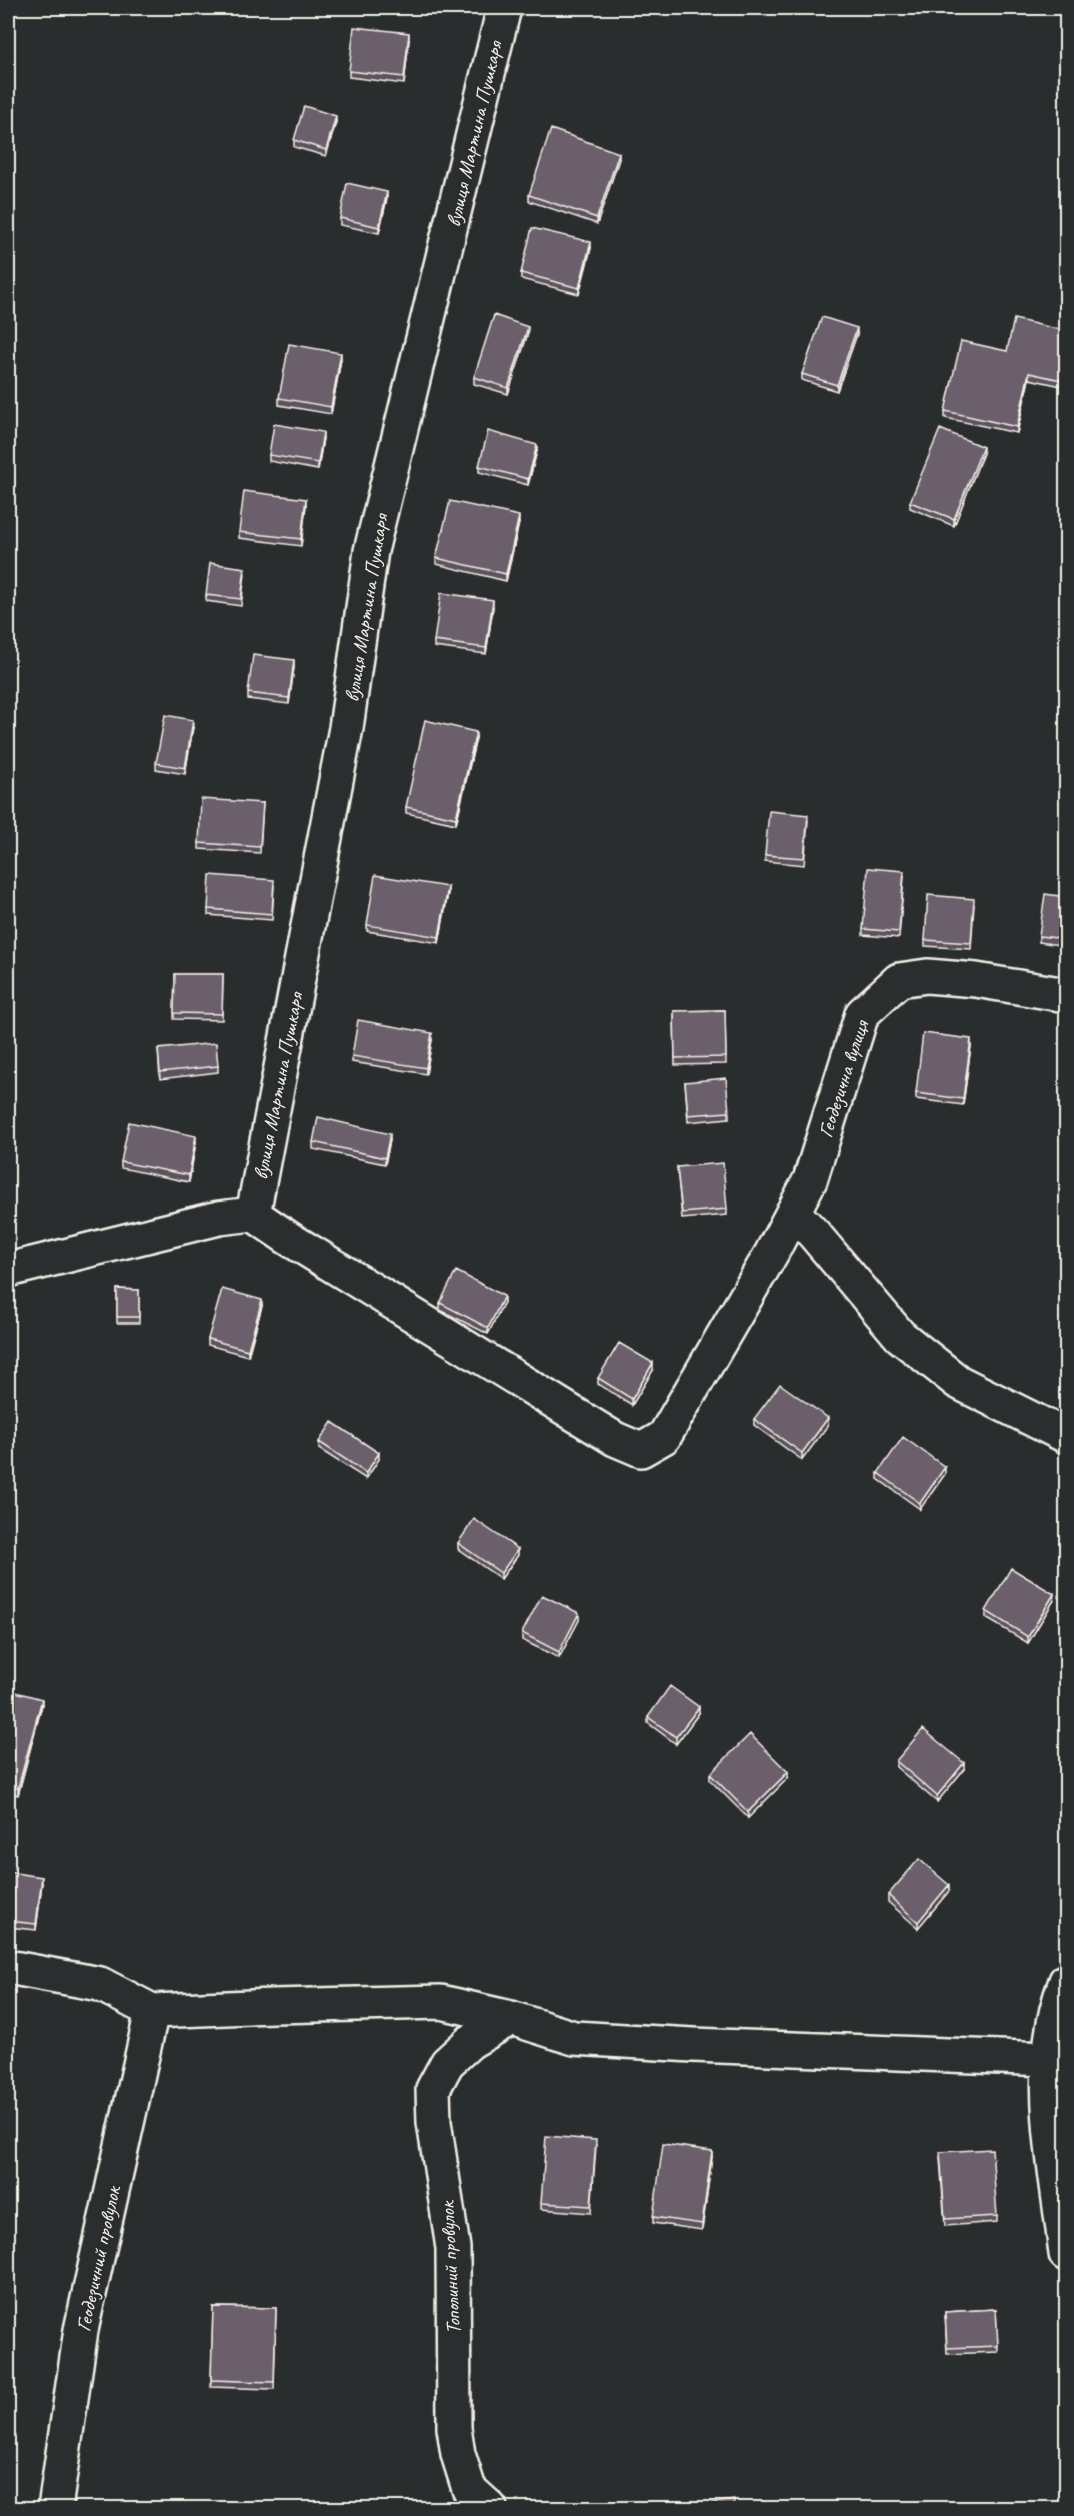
<svg xmlns="http://www.w3.org/2000/svg" width="1074" height="2516" viewBox="0 0 1074 2516" font-family="Caveat,sans-serif">
<rect width="100%" height="100%" fill="#2a2d2e"/>
<filter id="ink" filterUnits="userSpaceOnUse"><feTurbulence type="fractalNoise" baseFrequency=".0167" numOctaves="2"/><feDisplacementMap in="SourceGraphic" scale="12" xChannelSelector="R" yChannelSelector="G"/><feConvolveMatrix kernelMatrix="1 2 1 2 8 2 1 2 1" color-interpolation-filters="sRGB"/></filter>
<g filter="url(#ink)">
<g fill="none" stroke-linecap="round" stroke-linejoin="round">
<g stroke="#f4f1e8" stroke-width="38">
<path id="minor" d="M793 1212 814 1234 900 1336 958 1382 1066 1436
M253 1214 346 728 371 551 504 8
M8 1270 219 1218 253 1214 288 1238 615 1439 641 1450 664 1437 771 1254 810 1180 862 1014 899 980 927 976 976 980 1066 995
M8 1967 100 1984 152 2011 273 2006 441 2002 511 2018 574 2038 693 2045 1049 2059
M1066 1981C1032 2068 1056 2163 1066 2254
M55 2508 81 2330 152 2011
M490 2508 469 2489 458 2454 454 2428 453 2248 434 2122 433 2089 447 2063 470 2042 511 2018"/>
</g>
<use href="#minor" stroke="#2a2d2e" stroke-width="33"/>
</g>
<path fill="#5d515d" stroke="#f4f1e8" stroke-width="1.5" d="M409 40 404 84 349 77V71Z
M336 122 326 156 294 147V140Z
M619 159 597 224 529 201V195Z
M387 198 379 233 340 225V218Z
M591 248 579 294 521 279V273Z
M1066 331V387L1029 379 1017 433 945 418V411L1007 351Z
M528 333 508 394 474 384V377Z
M857 334 837 391 802 380V374Z
M341 359 331 414 279 405V398Z
M323 438 318 470 269 461V455Z
M537 451 528 485 479 472V466Z
M983 453 954 526 910 508V502Z
M306 505 301 546 239 538V532Z
M519 523 506 581 436 564V558Z
M245 574 241 606 206 601V595Z
M493 607 486 654 434 647V641Z
M294 667 289 704 248 699V693Z
M193 727 185 774 156 769V763Z
M476 738 456 824 406 813V807Z
M263 803 260 853 199 849V843Z
M808 821 804 865 765 861V855Z
M904 877 899 938 863 935V929Z
M274 886 272 920 208 915V909Z
M448 893 439 943 367 931V925Z
M1066 897V946L1039 942V936Z
M974 905 971 949 925 946V940Z
M175 974H223L222 1020 174 1019Z
M725 1010 726 1064 675 1065 674 1011Z
M432 1040 426 1074 352 1062V1056Z
M971 1046 963 1105 916 1099V1093Z
M158 1049 218 1066V1072L160 1079Z
M685 1082 729 1112V1118L688 1122Z
M390 1140 385 1164 313 1149V1142Z
M196 1142 189 1182 121 1168V1162Z
M677 1167 727 1209V1215L682 1219Z
M117 1289 139 1290V1323H117Z
M504 1302 488 1334 440 1310V1303Z
M262 1306 248 1356 208 1345V1339Z
M653 1370 632 1405 598 1384V1378Z
M754 1419 828 1425 802 1460 754 1425Z
M319 1442 379 1459 366 1479 319 1449Z
M878 1473 945 1474 920 1509 878 1479Z
M458 1543 518 1555 501 1579 458 1549Z
M1054 1600 1028 1643 986 1618V1611Z
M579 1620 559 1658 522 1640V1633Z
M8 1690 42 1705 18 1795 8 1792Z
M699 1713 676 1744 648 1723V1717Z
M896 1761 964 1769 937 1802 896 1767Z
M710 1774 788 1778 748 1818 710 1780Z
M8 1872 42 1883 36 1930 8 1927Z
M949 1891 918 1928 888 1902V1895Z
M596 2146 591 2213 541 2209V2203Z
M712 2157 702 2230 653 2223V2217Z
M940 2158 997 2216V2222L945 2226Z
M213 2307 276 2308 274 2389 211 2387Z
M996 2309 998 2352 947 2354 945 2312Z"/>
<path fill="#4c424c" stroke="#f4f1e8" stroke-width="1.5" d="M409 33V40L404 84V77Z
M336 116V122L326 156V150Z
M619 153V159L597 224V218Z
M387 192V198L379 233V227Z
M591 242V248L579 294V288Z
M528 327V333L508 394V388Z
M857 328V334L837 391V385Z
M341 353V359L331 414V407Z
M1029 373V379L1017 433V427Z
M323 432V438L318 470V463Z
M537 445V451L528 485V479Z
M983 447V453L954 526V519Z
M306 499V505L301 546V539Z
M519 516V523L506 581V574Z
M493 600V607L486 654V648Z
M294 660V667L289 704V698Z
M193 720V727L185 774V768Z
M476 732V738L456 824V818Z
M448 887V893L439 943V937Z
M432 1033V1040L426 1074V1068Z
M971 1039V1046L963 1105V1099Z
M390 1134V1140L385 1164V1158Z
M196 1136V1142L189 1182V1175Z
M504 1296V1302L488 1334V1328Z
M262 1300V1306L248 1356V1350Z
M653 1363V1370L632 1405V1399Z
M828 1418V1425L802 1460V1453Z
M379 1453V1459L366 1479V1473Z
M945 1467V1474L920 1509V1503Z
M518 1549V1555L501 1579V1573Z
M1054 1594V1600L1028 1643V1637Z
M579 1613V1620L559 1658V1652Z
M42 1699V1705L18 1795V1788Z
M699 1707V1713L676 1744V1737Z
M964 1763V1769L937 1802V1796Z
M788 1772V1778L748 1818V1812Z
M42 1877V1883L36 1930V1924Z
M949 1885V1891L918 1928V1922Z
M712 2151V2157L702 2230V2224Z"/>
<path fill="#6c5e6c" stroke="#f4f1e8" stroke-width="1.5" d="M354 27 409 33 404 77 349 71Z
M304 106 336 116 326 150 294 140Z
M551 129 619 153 597 218 529 195Z
M347 183 387 192 379 227 340 218Z
M532 228 591 242 579 288 521 273Z
M494 315 528 327 508 388 474 377Z
M822 317 857 328 837 385 802 374Z
M1014 319 1066 331V381L1029 373 1017 427 945 411 961 341 1007 351Z
M289 344 341 353 331 407 279 398Z
M274 424 323 432 318 463 269 455Z
M940 429 983 447 954 519 910 502Z
M488 431 537 445 528 479 479 466Z
M244 491 306 499 301 539 239 532Z
M450 501 519 516 506 574 436 558Z
M210 563 245 568 241 599 206 595Z
M441 593 493 600 486 648 434 641Z
M253 655 294 660 289 698 248 693Z
M165 715 193 720 185 768 156 763Z
M425 720 476 732 456 818 406 807Z
M201 799 263 803 260 847 199 843Z
M769 811 808 815 804 858 765 855Z
M868 868 904 871 899 932 863 929Z
M210 875 274 880 272 914 208 909Z
M375 875 448 887 439 937 367 925Z
M1045 894 1066 897V939L1039 936Z
M928 895 974 899 971 943 925 940Z
M175 974H223L222 1014 174 1013Z
M725 1010 726 1057 675 1058 674 1011Z
M358 1020 432 1033 426 1068 352 1056Z
M923 1033 971 1039 963 1099 916 1093Z
M216 1043 218 1066 160 1072 158 1049Z
M726 1078 729 1112 688 1115 685 1082Z
M318 1117 390 1134 385 1158 313 1142Z
M129 1122 196 1136 189 1175 121 1162Z
M723 1163 727 1209 682 1213 677 1167Z
M456 1271 504 1296 488 1328 440 1303Z
M117 1289 139 1290V1317H117Z
M222 1289 262 1300 248 1350 208 1339Z
M619 1343 653 1363 632 1399 598 1378Z
M780 1384 828 1418 802 1453 754 1419Z
M332 1422 379 1453 366 1473 319 1442Z
M903 1437 945 1467 920 1503 878 1473Z
M474 1519 518 1549 501 1573 458 1543Z
M1011 1568 1054 1594 1028 1637 986 1611Z
M542 1595 579 1613 559 1652 522 1633Z
M670 1686 699 1707 676 1737 648 1717Z
M8 1690 42 1699 18 1788 8 1786Z
M923 1729 964 1763 937 1796 896 1761Z
M750 1734 788 1772 748 1812 710 1774Z
M919 1859 949 1885 918 1922 888 1895Z
M8 1872 42 1877 36 1924 8 1921Z
M546 2136 596 2140 591 2206 541 2203Z
M663 2144 712 2151 702 2224 653 2217Z
M992 2149 997 2216 945 2219 940 2152Z
M213 2307 276 2308 274 2382 211 2380Z
M996 2309 998 2346 947 2348 945 2312Z
M734 2500 735 2508H684V2507Z"/>
</g>
<g text-anchor="middle" dominant-baseline="central" stroke-width="4.5" stroke-linejoin="round" paint-order="stroke">
<g font-size="21" fill="#f4f1e8" stroke="#2a2d2e">
<text transform="translate(474 134) rotate(-77)">вулиця Мартина Пушкаря</text>
<text transform="translate(366 608) rotate(-81)">вулиця Мартина Пушкаря</text>
<text transform="translate(843 1079) rotate(-72)">Геодезична вулиця</text>
<text transform="translate(278 1086) rotate(-79)">вулиця Мартина Пушкаря</text>
<text transform="translate(98 2259) rotate(-78)">Геодезичний провулок</text>
<text transform="translate(450 2268) rotate(-93)">Тополиний провулок</text>
</g>
</g>
<rect width="1074" height="2516" fill="none" stroke="#2a2d2e" stroke-width="30"/>
<rect x="15" y="15" width="1044" height="2486" fill="none" stroke="#f4f1e8" stroke-width="2" filter="url(#ink)"/>
</svg>
